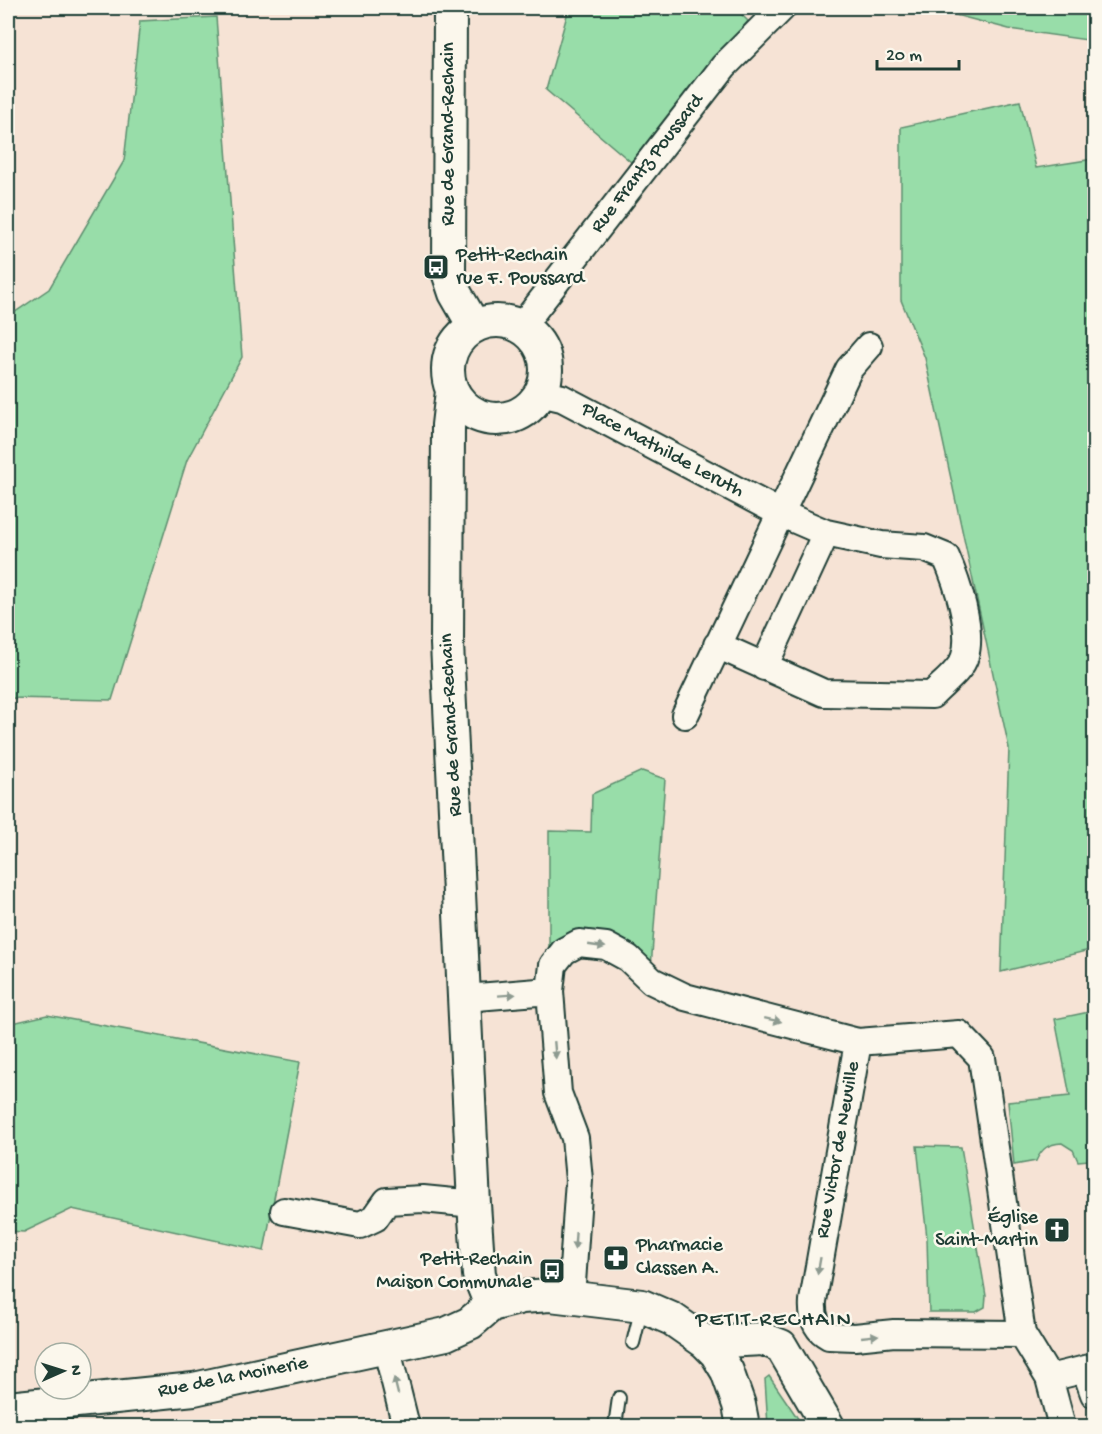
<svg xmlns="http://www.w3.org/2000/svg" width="1102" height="1434" viewBox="0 0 1102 1434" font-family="'Gochi Hand',sans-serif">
<rect width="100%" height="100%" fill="#f6e3d5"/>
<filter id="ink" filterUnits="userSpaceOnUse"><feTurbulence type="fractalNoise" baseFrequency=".0167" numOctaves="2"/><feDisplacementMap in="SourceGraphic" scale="12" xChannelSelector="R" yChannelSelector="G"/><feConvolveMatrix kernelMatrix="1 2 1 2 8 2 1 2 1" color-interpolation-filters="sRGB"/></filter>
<g filter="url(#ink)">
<path fill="#98dda9" stroke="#5c8d6e" stroke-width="1.5" d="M569 8H735L748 21 711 71 631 162 546 90Z
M929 8H1094V41L1009 29Z
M216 17 242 357 187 460 112 700 8 698V317L49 289 124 161 140 21Z
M1020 101 1036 168 1094 159V949L1001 972 1009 748 925 358 901 300V127Z
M642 771 665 779 651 968 623 941 549 955V831L591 832 592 794Z
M1094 1011V1203L1089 1160 1078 1161 1073 1150 1062 1143C1048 1144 1042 1148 1036 1161L1014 1165 1008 1102 1070 1096 1055 1019Z
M47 1015 300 1062 264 1251 72 1209 24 1232 8 1231V1024Z
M917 1146 961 1147 986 1296 985 1307 976 1312H929L927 1238Z
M769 1376 803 1426H768L765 1379Z"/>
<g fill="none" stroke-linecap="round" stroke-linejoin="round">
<g stroke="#1f3d34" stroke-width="16">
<path id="service" d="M633 1343 642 1307
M615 1426 619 1398"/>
</g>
<g stroke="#1f3d34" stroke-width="30">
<path id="minor" d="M521 327 724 66 782 8
M540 393 562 398 782 514 826 533 881 545 924 548 946 557C957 582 973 629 965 656 961 671 942 684 932 695L824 693 717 645
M764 667 826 533
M685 715 849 369 869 346
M465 998 550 991
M858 1042 813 1301C812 1315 815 1329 829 1336L855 1337 894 1333 1022 1334
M284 1211 360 1225 375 1218 387 1201 423 1199 474 1204
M571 1298 579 1180 575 1138 558 1093 550 991 553 965 564 951 579 943 606 946 628 958 652 981 685 997 858 1042 959 1034 982 1058 1022 1334 1049 1378 1062 1426
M386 1346 406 1426
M1085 1369 1094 1394
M1049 1378 1094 1367"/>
</g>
<g stroke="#1f3d34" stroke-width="36">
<path id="tertiary" d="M450 8 449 275 455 293 474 326
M448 370a49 49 0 1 1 98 0a49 49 0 1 1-98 0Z
M452 391 448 425 447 644 474 1204 479 1275 491 1305
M705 1342 763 1339 781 1346 828 1426
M8 1408 194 1389 446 1334 470 1323 491 1305 522 1297 550 1295 642 1306 672 1319 705 1342 716 1353 727 1371 739 1405 743 1426"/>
</g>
<use href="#service" stroke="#fbf7ec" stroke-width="12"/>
<use href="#minor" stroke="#fbf7ec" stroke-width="26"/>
<use href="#tertiary" stroke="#fbf7ec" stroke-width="32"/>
</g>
<defs><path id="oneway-solid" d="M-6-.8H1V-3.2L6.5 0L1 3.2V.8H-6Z" transform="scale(1.5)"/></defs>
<g fill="#8d9a90">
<use href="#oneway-solid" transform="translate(597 946) rotate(8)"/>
<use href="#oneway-solid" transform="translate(507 995) rotate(-4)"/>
<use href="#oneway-solid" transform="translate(773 1020) rotate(12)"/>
<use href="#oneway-solid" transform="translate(555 1050) rotate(85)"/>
<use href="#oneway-solid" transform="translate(575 1241) rotate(94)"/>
<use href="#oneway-solid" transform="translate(819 1266) rotate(100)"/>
<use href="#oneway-solid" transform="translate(870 1336) rotate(-6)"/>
<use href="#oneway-solid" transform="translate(396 1386) rotate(-104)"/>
</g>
</g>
<defs>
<g id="bus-square" transform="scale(1.35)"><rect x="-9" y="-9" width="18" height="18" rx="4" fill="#1f3d34" stroke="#fbf7ec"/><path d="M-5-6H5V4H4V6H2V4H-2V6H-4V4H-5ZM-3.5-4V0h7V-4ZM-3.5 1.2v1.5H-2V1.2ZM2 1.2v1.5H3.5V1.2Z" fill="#fff"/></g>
<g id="church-square" transform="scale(1.35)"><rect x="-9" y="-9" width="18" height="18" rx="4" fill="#1f3d34" stroke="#fbf7ec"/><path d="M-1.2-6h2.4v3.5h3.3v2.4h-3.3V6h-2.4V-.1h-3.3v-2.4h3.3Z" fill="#fff"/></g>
<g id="pharmacy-square" transform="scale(1.35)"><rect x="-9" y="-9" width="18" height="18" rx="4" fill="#1f3d34" stroke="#fbf7ec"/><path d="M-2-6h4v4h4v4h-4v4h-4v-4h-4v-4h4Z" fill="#fff"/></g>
</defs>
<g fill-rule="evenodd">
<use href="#bus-square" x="436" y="267"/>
<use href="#church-square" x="1057" y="1230"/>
<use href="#pharmacy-square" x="616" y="1258"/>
<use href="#bus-square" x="552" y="1271"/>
</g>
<g text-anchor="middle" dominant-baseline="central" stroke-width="5" stroke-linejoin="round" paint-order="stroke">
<g font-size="20" fill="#1f3d34" stroke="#fbf7ec">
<text transform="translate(449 134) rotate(-90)">Rue de Grand-Rechain</text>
<text transform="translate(648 164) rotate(-52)">Rue Frantz Poussard</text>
<text transform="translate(662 451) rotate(28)">Place Mathilde Leruth</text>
<text transform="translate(452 725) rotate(-93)">Rue de Grand-Rechain</text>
<text transform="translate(839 1150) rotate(-80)">Rue Victor de Neuville</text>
<text transform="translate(233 1378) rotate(-11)">Rue de la Moinerie</text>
</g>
<g font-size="20" fill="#1f3d34" stroke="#fbf7ec" text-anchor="start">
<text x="456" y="256">Petit-Rechain<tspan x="456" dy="23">rue F. Poussard</tspan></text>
<text x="1038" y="1218" text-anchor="end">Église<tspan x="1038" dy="23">Saint-Martin</tspan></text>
<text x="636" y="1246">Pharmacie<tspan x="636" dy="23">Classen A.</tspan></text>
<text x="532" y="1260" text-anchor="end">Petit-Rechain<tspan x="532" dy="23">Maison Communale</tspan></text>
</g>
<g font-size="22" letter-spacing="1.5" fill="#1f3d34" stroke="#fbf7ec">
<text x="774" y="1321">PETIT-RECHAIN</text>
</g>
</g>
<rect width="1102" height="1434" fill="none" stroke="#fbf7ec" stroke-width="30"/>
<rect x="15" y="15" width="1072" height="1404" fill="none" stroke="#1f3d34" stroke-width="2" filter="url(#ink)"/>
<g transform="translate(63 1371) rotate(87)"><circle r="28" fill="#fbf7ec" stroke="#a3ada2" stroke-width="1.5"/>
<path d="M0-4.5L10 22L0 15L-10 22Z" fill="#1f3d34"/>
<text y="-9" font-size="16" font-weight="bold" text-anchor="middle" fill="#1f3d34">N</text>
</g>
<path d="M877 60v9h82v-9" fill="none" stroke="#1f3d34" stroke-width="3"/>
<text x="886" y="60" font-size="18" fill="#1f3d34" stroke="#fbf7ec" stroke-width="4.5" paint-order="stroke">20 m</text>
</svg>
